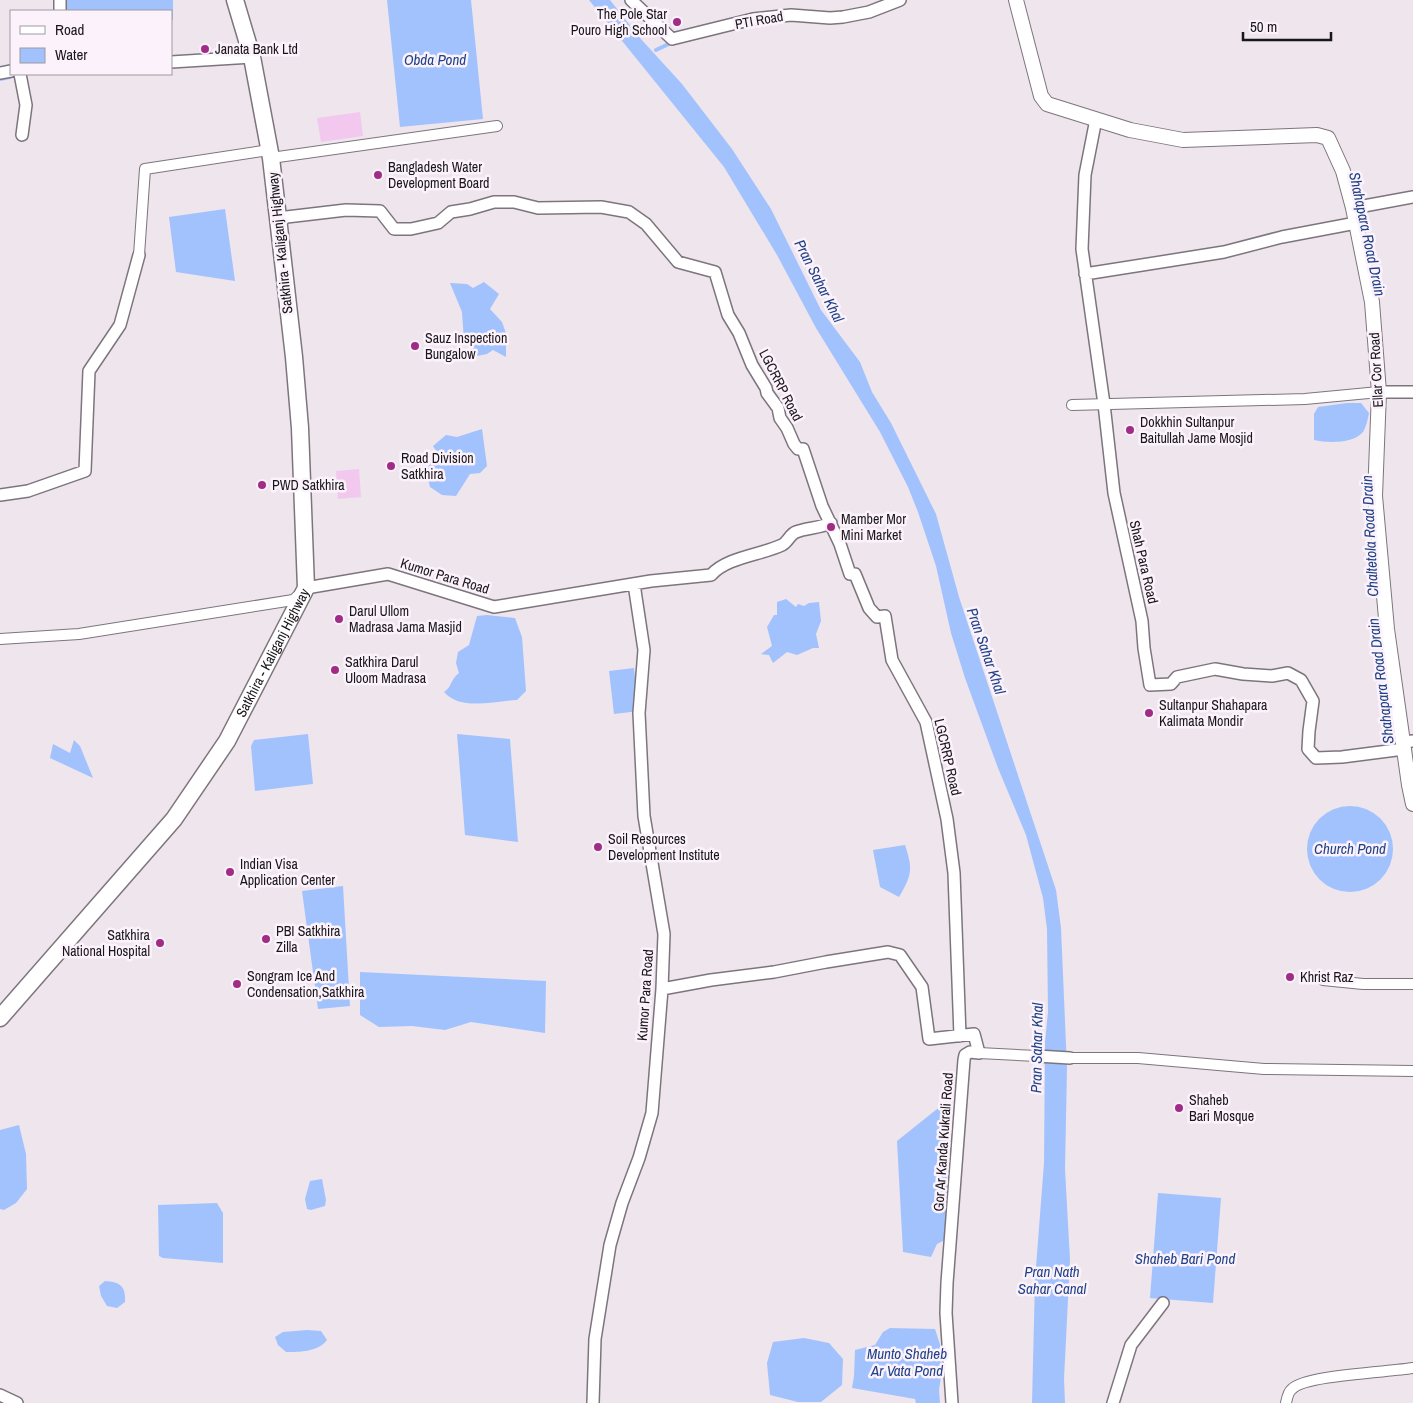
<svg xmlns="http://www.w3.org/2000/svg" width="1413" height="1403" font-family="'Archivo Narrow',sans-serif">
<rect width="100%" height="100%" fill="#eee5ed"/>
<path fill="#f2c8ef" d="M 360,112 L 363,136 L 321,142 L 317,118 Z
M 359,469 L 361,497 L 338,499 L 336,471 Z"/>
<path fill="#a2c2fd" d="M 65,0 L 173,0 L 173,20 L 171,20 L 171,11 L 66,11 Z
M 387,0 L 471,0 L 483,119 L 400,127 Z
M 589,0 L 610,0 L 640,38 L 682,84 L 732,149 L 771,209 L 821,310 L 860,362 L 872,392 L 891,423 L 936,514 L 959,597 L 1056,890 L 1061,928 L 1067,1068 L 1065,1169 L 1070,1260 L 1064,1379 L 1065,1403 L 1032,1403 L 1035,1280 L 1044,1163 L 1045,1042 L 1048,1012 L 1047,929 L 1043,898 L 1026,835 L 998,768 L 965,678 L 951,633 L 936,566 L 918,512 L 908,487 L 880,432 L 816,328 L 777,255 L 724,167 Z
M 225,209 L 235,281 L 176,272 L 169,217 Z
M 484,282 L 499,294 L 490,309 L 502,322 L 509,342 L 506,346 L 506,357 L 493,350 L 487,354 L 477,356 L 472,347 L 471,338 L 464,341 L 462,312 L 450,283 L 467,284 L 473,288 Z
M 1347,403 L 1361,403 L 1369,413 C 1368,419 1366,427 1363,432 C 1353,444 1328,443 1314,440 L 1314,414 L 1318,407 Z
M 482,429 L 487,466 L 480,473 L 470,474 L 456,496 L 442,495 L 430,487 L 426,471 L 437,452 L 433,446 L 446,435 L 457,437 Z
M 786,599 L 796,607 L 798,604 L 804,606 L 809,603 L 819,602 L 821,621 L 816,634 L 819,648 L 813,648 L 797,655 L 787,652 L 773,663 L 769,655 L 761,654 L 772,646 L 767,627 L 774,615 L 777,615 L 777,602 Z
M 487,615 L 515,618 L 522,637 L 526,691 L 517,700 C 494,701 460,711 444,692 C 452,687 450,680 459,673 L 456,663 L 458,652 L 469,645 L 477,616 Z
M 634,668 L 639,711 L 614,714 L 609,671 Z
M 308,734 L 313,784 L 255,791 L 251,746 L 254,740 Z
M 457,734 L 510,739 L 518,842 L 465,835 Z
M 74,740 L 80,746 L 93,778 L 50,758 L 53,744 L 70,753 Z
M1307 849a43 43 0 1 1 86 0a43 43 0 1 1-86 0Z
M 905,845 C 913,869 912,875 899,897 L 880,887 L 873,850 Z
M 343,886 L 350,1006 L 318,1009 L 302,891 Z
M 360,972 L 546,981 L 545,1033 L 471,1022 L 445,1030 L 412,1026 L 379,1027 L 360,1015 Z
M 947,1101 L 947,1239 L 937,1244 L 931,1257 L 903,1252 L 897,1141 Z
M 19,1125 L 26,1154 L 27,1189 L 16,1203 L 4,1210 L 0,1209 L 0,1130 Z
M 322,1179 L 326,1200 L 325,1206 L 311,1210 L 307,1209 L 305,1199 L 310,1181 Z
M 1158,1193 L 1221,1198 L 1213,1303 L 1150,1298 Z
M 217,1203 L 223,1213 L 223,1263 L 163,1258 L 159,1256 L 158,1205 Z
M 105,1281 C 120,1282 126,1286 125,1302 L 117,1308 L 107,1306 L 101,1296 L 99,1286 Z
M 890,1328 L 935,1329 L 944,1357 L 939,1390 L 940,1403 L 916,1403 L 915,1399 L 852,1388 L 854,1376 L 855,1350 L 875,1345 L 883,1332 Z
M 307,1330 L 321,1331 L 327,1340 C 318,1352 300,1352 286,1352 L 278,1345 L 275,1337 L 283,1332 Z
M 804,1338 L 829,1343 L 843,1359 L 842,1385 L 821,1402 L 798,1402 L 770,1395 L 767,1363 L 773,1342 Z"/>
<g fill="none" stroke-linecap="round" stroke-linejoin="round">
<path stroke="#a2c2fd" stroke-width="4" d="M 656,50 L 673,42
M 0,79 L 10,77"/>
<g stroke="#7d757d" stroke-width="12">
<path id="minor" d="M 271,158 L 497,126
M 139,255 L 145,169 L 269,150
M 1072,405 L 1305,399 L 1379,392
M 0,639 L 79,634 L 293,600 L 300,594
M 1323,980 L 1363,984 L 1413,984
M 979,1053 L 1037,1056
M 1070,1058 L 1138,1058 L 1264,1069 L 1413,1071
M 1286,1403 C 1287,1398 1288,1392 1292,1389 C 1304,1375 1391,1372 1413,1368"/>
</g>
<g stroke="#7d757d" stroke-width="14">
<path id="tertiary" d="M 631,0 L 672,39 L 753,19 L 791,15 L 830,18 L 843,17 L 869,12 L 900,0
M 60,11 L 60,0
M 171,62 L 252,57
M 0,73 L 11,71
M 20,74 L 26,105 L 22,135
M 1096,119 L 1085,175 L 1082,249 L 1104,404 L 1114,493 L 1142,621 L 1144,648 L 1150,685 L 1171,684 L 1177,677 L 1215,669 L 1243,674 L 1272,676 L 1288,673 L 1301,680 L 1313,701 L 1309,731 L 1308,749 L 1316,758 L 1342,757 L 1404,749
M 1353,208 L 1413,197
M 278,218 L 346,210 L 380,211 L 394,229 L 411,229 L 438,223 L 451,212 L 470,209 L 494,202 L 514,202 L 538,208 L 601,207 L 629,212 L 646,224 L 678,262 L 715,272 L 728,315 L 739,333 L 752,365 L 766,388 L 767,393 L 778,408 L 780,418 L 787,428 L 794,444 L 798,449 L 803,449 L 822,506 L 840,544 L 850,574 L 855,574 L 869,608 L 877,617 L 885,616 L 892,660 L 926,722 L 947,819 L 954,873 L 960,1036
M 1085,274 L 1224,252 L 1282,237 L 1356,223
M 1379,392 L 1413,392
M 0,495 L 28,491 L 85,471 L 89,371 L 120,325 L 139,255
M 306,588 L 388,574 L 494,607 L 651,581 L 711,575 C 727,557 761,555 782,545 C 788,542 790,534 796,532 C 805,528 820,528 831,523
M 1403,742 L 1413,741
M 662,989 L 711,980 L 774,972 L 826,962 L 888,952 L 900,955 L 922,987 L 929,1039 L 974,1034 L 979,1053 L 970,1052 L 965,1055 L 964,1060 L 947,1283 L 946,1313 L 952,1403
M 1037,1056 L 1070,1058
M 0,1395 L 17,1403
M 593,1403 L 595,1339 L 610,1245 L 622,1203 L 639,1158 L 652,1113 L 662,989 L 664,934 L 644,816 L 639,713 L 644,650 L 634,584
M 1113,1403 L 1131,1345 L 1163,1303"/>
</g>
<g stroke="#7d757d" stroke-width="16">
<path id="secondary" d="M 1016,0 L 1041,96 L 1047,104 L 1130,130 L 1183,140 L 1317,135 L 1328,138 L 1343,171 L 1353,208 L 1372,302 L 1379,392 L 1375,496 L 1387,629 L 1409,785 L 1413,804"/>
</g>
<g stroke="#7d757d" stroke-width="19">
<g id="trunk">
<path id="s1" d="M 0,1018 L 174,819 L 227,741 L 306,588 L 300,428 L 294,357 L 278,218 L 271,158 L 252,57 L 235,0"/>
</g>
</g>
<use href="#minor" stroke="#fff" stroke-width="10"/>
<use href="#tertiary" stroke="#fff" stroke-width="11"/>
<use href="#secondary" stroke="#fff" stroke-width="14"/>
<use href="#trunk" stroke="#fff" stroke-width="16"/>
</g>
<g fill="#a02c86" stroke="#fbf2fb" stroke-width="2">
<circle cx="677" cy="22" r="5"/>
<circle cx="205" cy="49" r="5"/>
<circle cx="378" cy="175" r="5"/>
<circle cx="415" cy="346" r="5"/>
<circle cx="1130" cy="430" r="5"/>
<circle cx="391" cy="466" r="5"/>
<circle cx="262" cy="485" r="5"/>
<circle cx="831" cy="527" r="5"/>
<circle cx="339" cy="619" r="5"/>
<circle cx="335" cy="670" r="5"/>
<circle cx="1149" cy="713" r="5"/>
<circle cx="598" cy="847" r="5"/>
<circle cx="230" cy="872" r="5"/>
<circle cx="266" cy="939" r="5"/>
<circle cx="160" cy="943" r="5"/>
<circle cx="1290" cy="977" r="5"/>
<circle cx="237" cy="984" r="5"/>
<circle cx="1179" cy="1108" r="5"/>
</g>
<g text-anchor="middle" stroke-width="5" stroke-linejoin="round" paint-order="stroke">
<g font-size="14" fill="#191619" stroke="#fbf2fb" text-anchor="start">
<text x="667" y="19" text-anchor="end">The Pole Star<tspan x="667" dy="16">Pouro High School</tspan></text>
<text x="215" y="54">Janata Bank Ltd</text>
<text x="388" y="172">Bangladesh Water<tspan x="388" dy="16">Development Board</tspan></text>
<text x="425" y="343">Sauz Inspection<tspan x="425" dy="16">Bungalow</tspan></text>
<text x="1140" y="427">Dokkhin Sultanpur<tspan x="1140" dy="16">Baitullah Jame Mosjid</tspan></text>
<text x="401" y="463">Road Division<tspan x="401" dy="16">Satkhira</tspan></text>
<text x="272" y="490">PWD Satkhira</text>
<text x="841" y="524">Mamber Mor<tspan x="841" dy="16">Mini Market</tspan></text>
<text x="349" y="616">Darul Ullom<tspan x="349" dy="16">Madrasa Jama Masjid</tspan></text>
<text x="345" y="667">Satkhira Darul<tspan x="345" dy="16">Uloom Madrasa</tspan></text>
<text x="1159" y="710">Sultanpur Shahapara<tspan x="1159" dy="16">Kalimata Mondir</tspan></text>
<text x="608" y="844">Soil Resources<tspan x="608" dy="16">Development Institute</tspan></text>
<text x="240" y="869">Indian Visa<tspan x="240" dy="16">Application Center</tspan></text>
<text x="276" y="936">PBI Satkhira<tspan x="276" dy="16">Zilla</tspan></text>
<text x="150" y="940" text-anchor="end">Satkhira<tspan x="150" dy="16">National Hospital</tspan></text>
<text x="247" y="981">Songram Ice And<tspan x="247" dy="16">Condensation,Satkhira</tspan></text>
<text x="1300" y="982">Khrist Raz</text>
<text x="1189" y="1105">Shaheb<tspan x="1189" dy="16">Bari Mosque</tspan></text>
</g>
<g font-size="14" fill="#191619" stroke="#fbf2fb">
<text transform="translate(759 20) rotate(-10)" y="5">PTI Road</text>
<text transform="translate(280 243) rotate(-96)" y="5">Satkhira - Kaliganj Highway</text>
<text transform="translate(1376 370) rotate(-93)" y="5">Ellar Cor Road</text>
<text transform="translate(781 385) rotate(63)" y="5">LGCRRP Road</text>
<text transform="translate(1144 562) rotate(77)" y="5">Shah Para Road</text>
<text transform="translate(445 576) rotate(17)" y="5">Kumor Para Road</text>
<text dy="5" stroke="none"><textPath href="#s1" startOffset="458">Satkhira - Kaliganj Highway</textPath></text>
<text transform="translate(948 757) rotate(77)" y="5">LGCRRP Road</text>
<text transform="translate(645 995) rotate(-86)" y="5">Kumor Para Road</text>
<text transform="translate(943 1142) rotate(-86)" y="5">Gor Ar Kanda Kukrali Road</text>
</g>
<g font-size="15" font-style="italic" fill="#204286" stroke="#fbf2fb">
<text x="435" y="65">Obda Pond</text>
<text transform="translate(1367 234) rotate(78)" y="5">Shahapara Road Drain</text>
<text transform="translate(819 281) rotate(63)" y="5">Pran Sahar Khal</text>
<text transform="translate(1370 536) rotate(-93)" y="5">Chaltetola Road Drain</text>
<text transform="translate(986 651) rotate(71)" y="5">Pran Sahar Khal</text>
<text transform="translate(1381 681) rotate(-97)" y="5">Shahapara Road Drain</text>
<text x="1350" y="854">Church Pond</text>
<text transform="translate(1037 1048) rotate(-89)" y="5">Pran Sahar Khal</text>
<text x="1185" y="1264">Shaheb Bari Pond</text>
<text x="1052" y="1277">Pran Nath<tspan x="1052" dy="17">Sahar Canal</tspan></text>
<text x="907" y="1359">Munto Shaheb<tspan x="907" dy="17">Ar Vata Pond</tspan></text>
</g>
</g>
<rect x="10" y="10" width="162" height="65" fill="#fbf2fb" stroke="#a19aa1"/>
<rect x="20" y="26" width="25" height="8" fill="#ffffff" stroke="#a19aa1"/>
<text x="55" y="35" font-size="15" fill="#191619">Road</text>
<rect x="20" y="48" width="25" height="15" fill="#a2c2fd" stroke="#a19aa1"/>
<text x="55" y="60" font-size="15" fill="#191619">Water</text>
<path d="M1243 32v8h88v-8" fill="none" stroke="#191619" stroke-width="2.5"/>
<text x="1250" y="32" font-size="15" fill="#191619" stroke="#fbf2fb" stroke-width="4" paint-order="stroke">50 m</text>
</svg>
